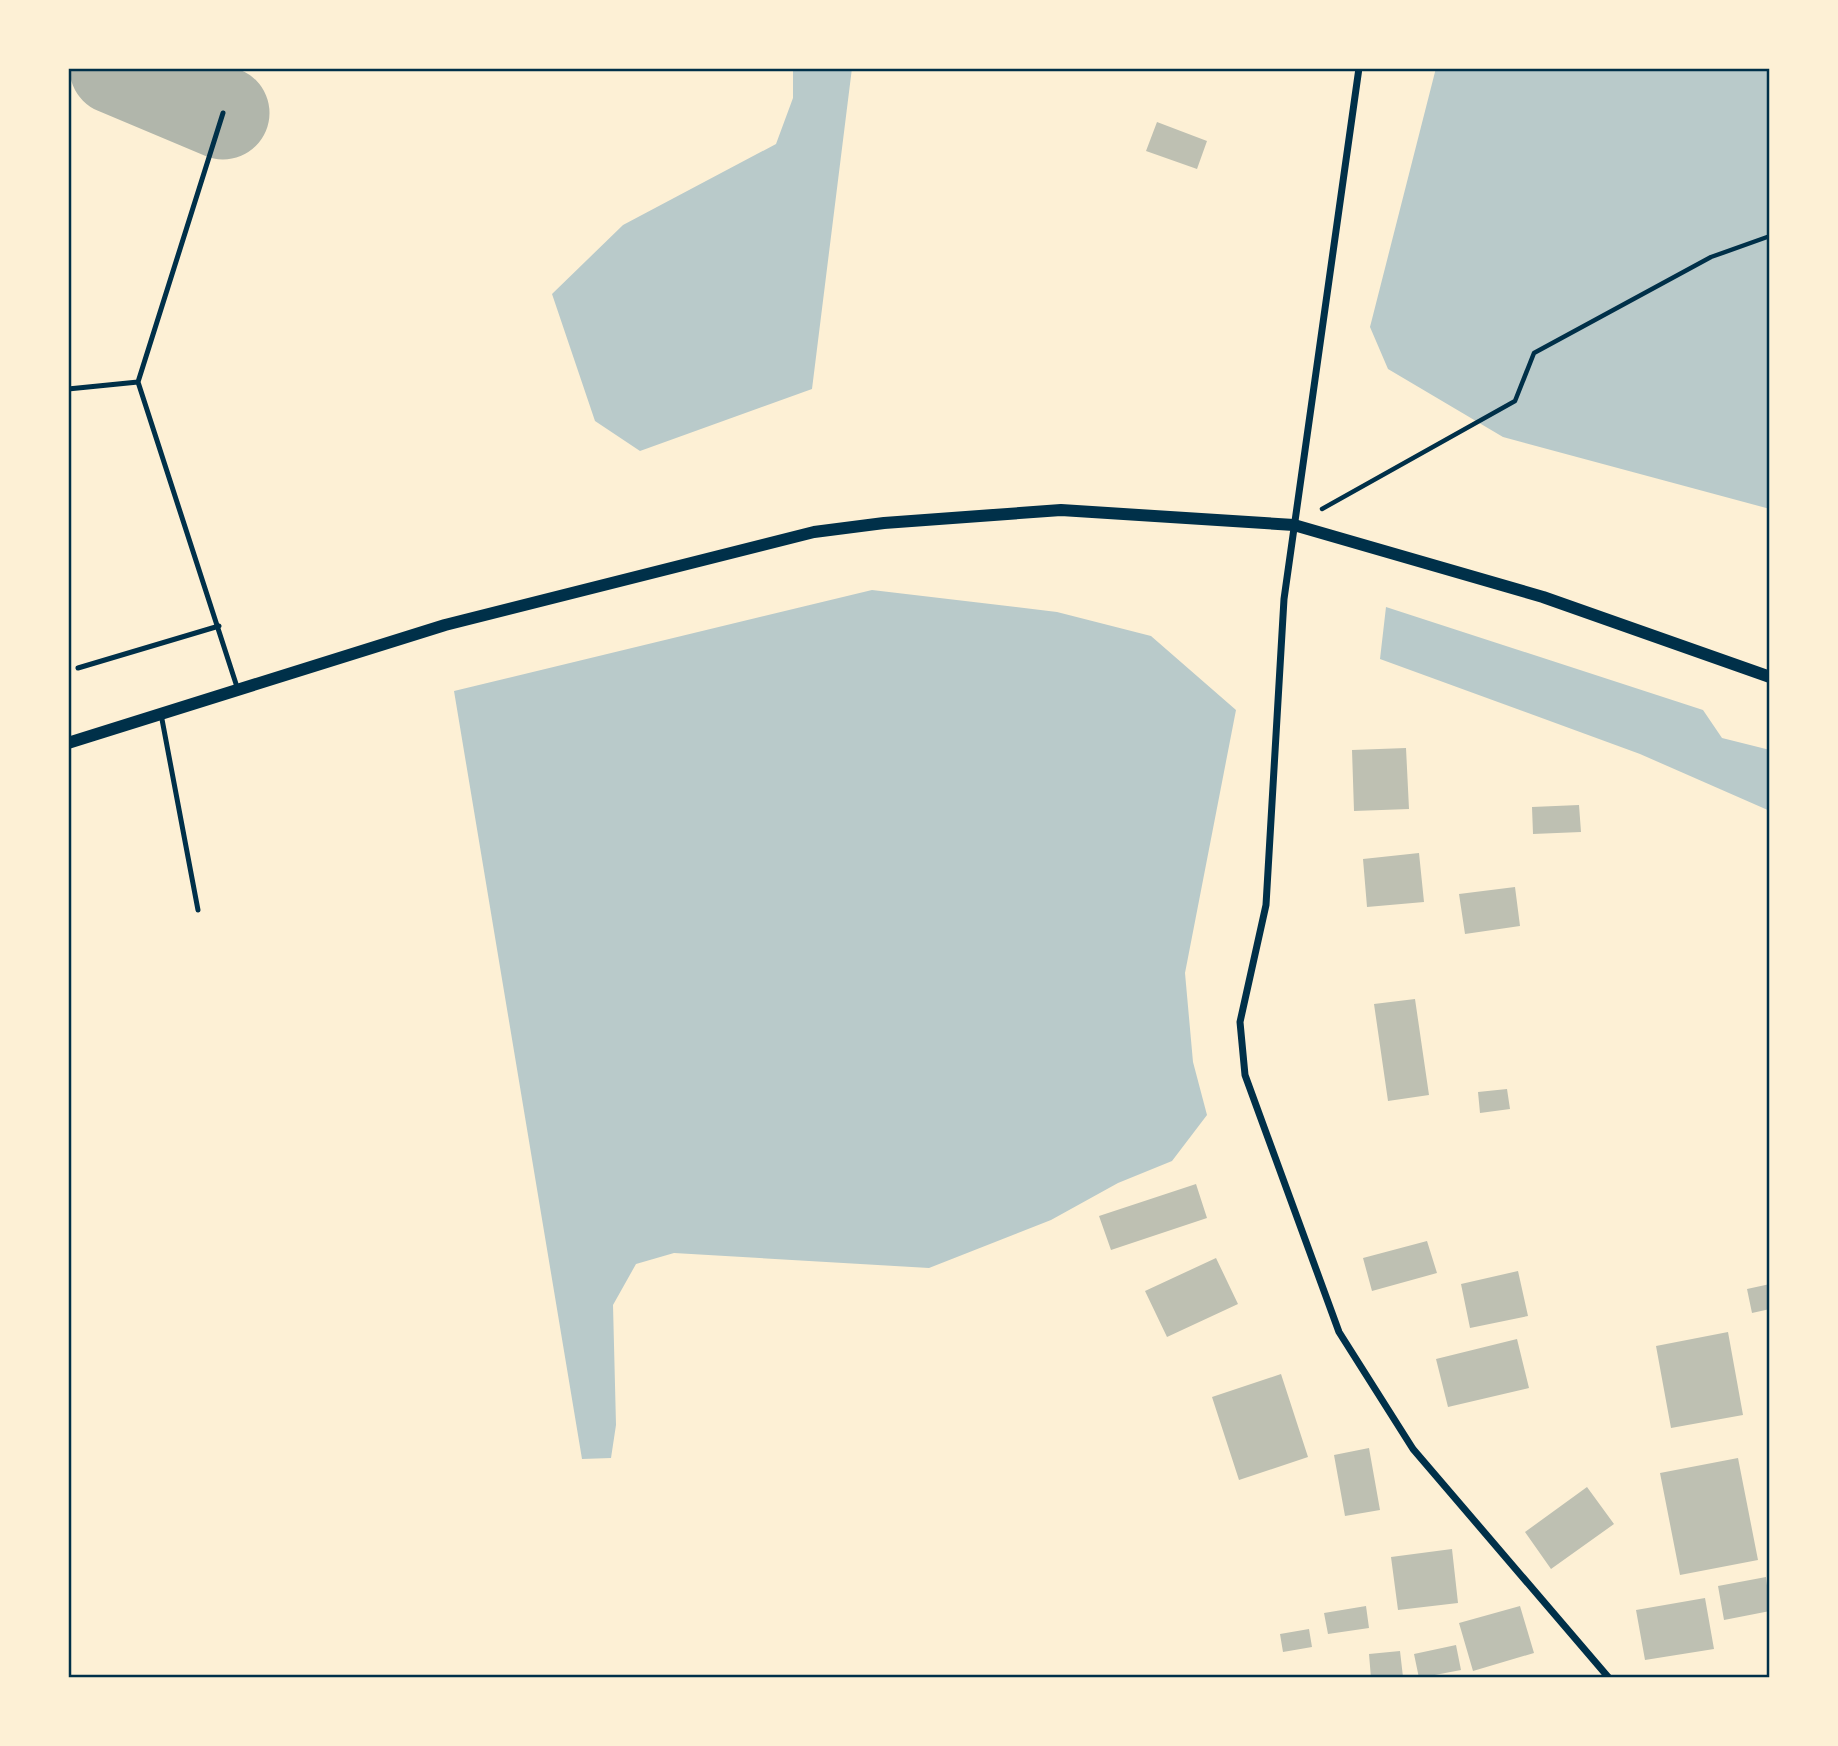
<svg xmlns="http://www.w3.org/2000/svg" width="1838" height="1746" font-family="Commissioner,sans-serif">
<rect width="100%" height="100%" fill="#fdf0d5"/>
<path fill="#b9caca" d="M 793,68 L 852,68 L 812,389 L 640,451 L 595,421 L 552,294 L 623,225 L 776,144 L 793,98 Z
M 1436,68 L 1770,68 L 1770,509 L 1503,437 L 1388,369 L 1370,327 Z
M 872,590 L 1057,612 L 1151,636 L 1236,710 L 1185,973 L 1193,1062 L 1207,1115 L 1172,1161 L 1118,1183 L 1051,1220 L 929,1268 L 674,1253 L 636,1264 L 613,1305 L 616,1425 L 611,1458 L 582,1459 L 454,691 Z
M 1386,607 L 1703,710 L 1722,738 L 1770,750 L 1770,811 L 1640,754 L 1380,659 Z"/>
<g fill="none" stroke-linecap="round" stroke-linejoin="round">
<path stroke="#b1b6ab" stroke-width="93" d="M 116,68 L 223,113"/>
</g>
<path fill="#bec0b2" d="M 1157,122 L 1207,141 L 1197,169 L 1146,151 Z
M 1406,748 L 1409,809 L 1354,811 L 1352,750 Z
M 1579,805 L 1581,832 L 1533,834 L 1532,807 Z
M 1419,853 L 1424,902 L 1367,907 L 1363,859 Z
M 1515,887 L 1520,926 L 1465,934 L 1459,894 Z
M 1415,999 L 1429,1095 L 1388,1101 L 1374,1004 Z
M 1507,1089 L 1510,1109 L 1480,1113 L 1478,1092 Z
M 1196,1184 L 1207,1218 L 1111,1250 L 1099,1216 Z
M 1427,1241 L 1437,1273 L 1372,1291 L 1363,1258 Z
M 1216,1258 L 1238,1304 L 1167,1337 L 1145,1291 Z
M 1518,1271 L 1528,1316 L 1470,1328 L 1461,1284 Z
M 1770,1284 L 1770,1309 L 1752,1313 L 1747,1289 Z
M 1728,1332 L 1743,1415 L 1671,1428 L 1656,1346 Z
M 1517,1339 L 1529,1388 L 1448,1407 L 1436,1359 Z
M 1281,1374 L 1308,1457 L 1239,1480 L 1212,1397 Z
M 1369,1448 L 1380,1510 L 1345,1516 L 1334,1455 Z
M 1738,1458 L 1758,1560 L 1680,1575 L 1660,1473 Z
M 1587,1487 L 1614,1524 L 1551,1569 L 1525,1532 Z
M 1452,1549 L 1458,1603 L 1398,1610 L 1391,1557 Z
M 1766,1577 L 1770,1611 L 1724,1620 L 1718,1586 Z
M 1705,1598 L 1714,1649 L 1645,1660 L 1636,1610 Z
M 1366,1606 L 1369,1628 L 1328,1634 L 1324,1613 Z
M 1520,1606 L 1534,1653 L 1473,1671 L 1459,1623 Z
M 1309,1629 L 1312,1647 L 1283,1652 L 1280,1634 Z
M 1456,1645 L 1461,1670 L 1419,1678 L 1414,1654 Z
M 1400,1651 L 1403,1677 L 1371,1678 L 1369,1654 Z"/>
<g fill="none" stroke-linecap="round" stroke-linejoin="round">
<path stroke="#003049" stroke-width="4.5" d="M 1322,509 L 1515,401 L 1534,353 L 1711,257 L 1770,236"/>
<path stroke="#003049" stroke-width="5" d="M 223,113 L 138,382 L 238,690
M 68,389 L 138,382
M 78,668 L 219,626
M 161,714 L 198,910"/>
<path stroke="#003049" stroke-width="7" d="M 1359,68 L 1284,599 L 1266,905 L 1240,1022 L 1245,1075 L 1339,1332 L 1413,1449 L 1609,1678"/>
<path stroke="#003049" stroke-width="12" d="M 68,743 L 445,625 L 814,532 L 884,523 L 1061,510 L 1294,525 L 1543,597 L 1770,677"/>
</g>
<rect width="1838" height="1746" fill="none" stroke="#fdf0d5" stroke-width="140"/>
<rect x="70" y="70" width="1698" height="1606" fill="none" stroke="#003049" stroke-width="2.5"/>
</svg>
